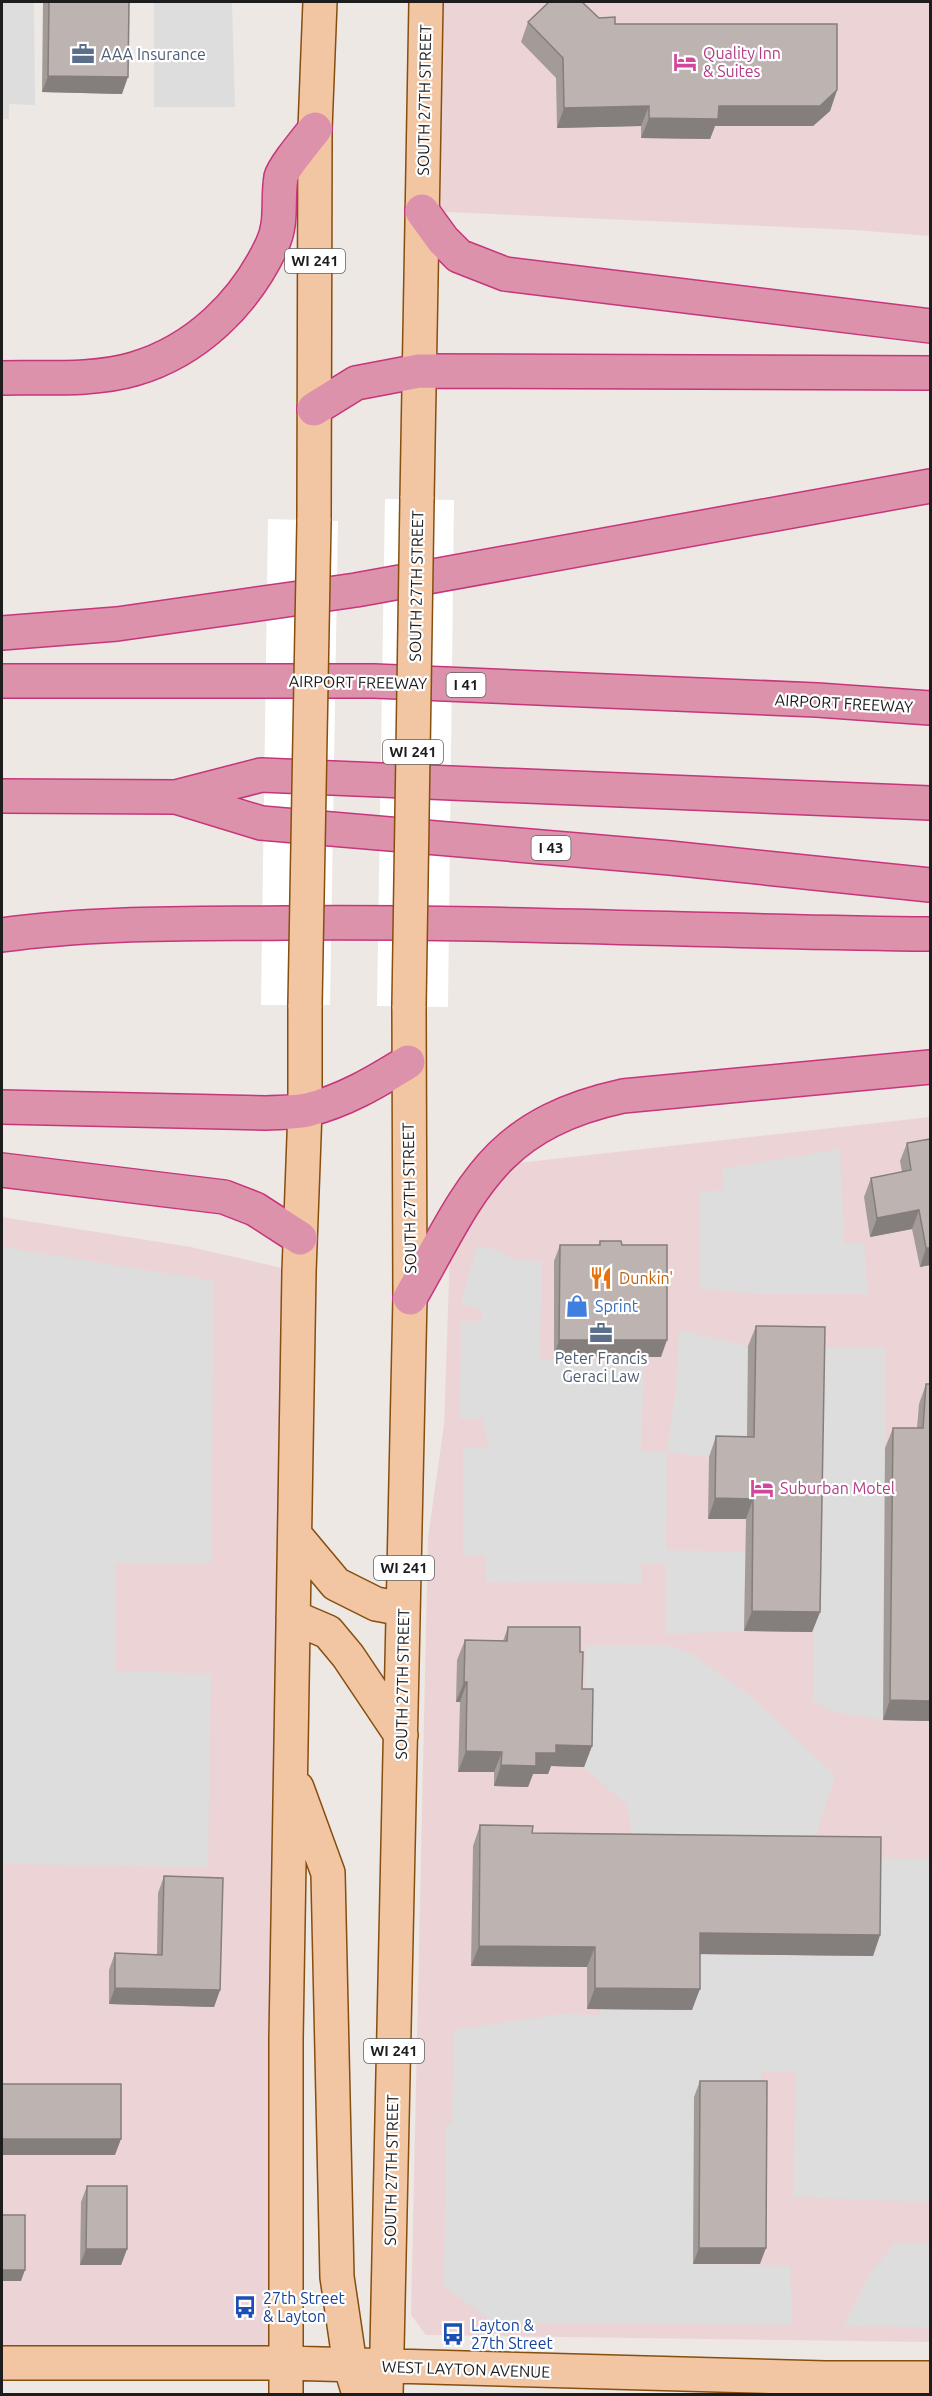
<svg xmlns="http://www.w3.org/2000/svg" width="932" height="2396" font-family="Ubuntu,sans-serif">
<rect width="100%" height="100%" fill="#ede8e3"/>
<path fill="#ecd4d6" d="M 426,2 L 930,2 L 930,236 L 854,230 L 422,211 Z
M 930,1117 L 930,2342 L 426,2335 L 411,2315 L 428,1537 L 444,1425 L 450,1253 L 491,1183 L 518,1163 Z
M 2,1217 L 191,1247 L 299,1272 L 285,2363 L 2,2363 Z"/>
<path fill="#ddd" d="M 2,2 L 34,2 L 35,105 L 9,104 L 9,119 L 2,119 Z
M 154,2 L 232,2 L 235,107 L 154,107 Z
M 840,1149 L 844,1244 L 864,1242 L 868,1294 L 753,1294 L 700,1288 L 700,1192 L 724,1190 L 722,1169 Z
M 477,1246 L 497,1250 L 517,1260 L 542,1261 L 540,1360 L 644,1361 L 641,1451 L 667,1451 L 676,1388 L 679,1330 L 748,1346 L 746,1457 L 709,1457 L 667,1452 L 666,1550 L 746,1552 L 744,1631 L 666,1634 L 665,1564 L 642,1563 L 641,1583 L 486,1582 L 485,1556 L 463,1554 L 463,1447 L 488,1447 L 483,1418 L 460,1419 L 461,1321 L 481,1321 L 482,1310 L 461,1304 Z
M 2,1247 L 214,1281 L 211,1563 L 115,1563 L 116,1671 L 211,1674 L 208,1867 L 2,1864 Z
M 818,1347 L 886,1347 L 883,1720 L 833,1712 L 813,1701 Z
M 667,1645 L 692,1654 L 749,1695 L 835,1775 L 815,1839 L 633,1839 L 627,1805 L 584,1767 L 586,1646 Z
M 874,1858 L 930,1859 L 930,2202 L 793,2197 L 796,2072 L 761,2072 L 761,2097 L 693,2264 L 790,2266 L 792,2325 L 494,2323 L 444,2286 L 446,2124 L 452,2124 L 454,2030 L 562,2014 L 600,2015 L 600,2009 L 692,2010 L 693,1954 L 873,1956 Z
M 895,2243 L 930,2243 L 930,2327 L 844,2326 L 870,2273 Z"/>
<path fill="#fff" d="M 385,499 L 454,500 L 448,1007 L 377,1006 Z
M 268,519 L 338,521 L 330,1005 L 261,1005 Z"/>
<g fill="none" stroke-linecap="round" stroke-linejoin="round">
<g stroke="#874e0e" stroke-width="36">
<path id="major" d="M 417,499 L 426,2
M 314,521 L 315,129 L 320,2
M 295,1535 L 336,1584 L 376,1604 L 403,1609
M 293,1617 L 328,1632 L 348,1656 L 401,1735
M 297,1788 L 328,1873 L 337,2277 L 350,2365 L 359,2394
M 2,2363 L 285,2363 L 825,2378 L 930,2378
M 286,2394 L 286,2039 L 299,1272 L 305,1110 L 305,1005
M 386,2394 L 410,1298 L 409,1006"/>
</g>
<g stroke="#c7357b" stroke-width="36">
<path id="highway" d="M 422,211 L 443,240 L 459,256 L 505,274 L 930,326
M 2,378 C 42,377 94,381 134,369 C 196,351 245,303 272,245 C 283,223 277,200 281,177 C 283,168 308,138 315,129
M 314,409 L 356,383 L 419,371 L 930,373
M 2,633 L 117,624 L 356,590 L 930,486
M 2,681 L 374,681 L 817,700 L 930,708
M 2,796 L 176,797 L 261,775 L 930,803
M 176,797 L 261,823 L 670,858 L 930,885
M 2,935 C 96,922 191,924 286,923 C 501,921 716,932 930,934
M 2,1107 L 265,1113 C 278,1112 293,1113 307,1110 C 344,1101 376,1082 408,1062
M 2,1170 L 224,1197 L 255,1209 L 300,1238
M 410,1298 C 471,1191 491,1125 623,1096 L 930,1067"/>
</g>
<use href="#major" stroke="#f2c5a3" stroke-width="33"/>
<use href="#highway" stroke="#dd92ab" stroke-width="33"/>
<g stroke="#874e0e" stroke-width="36" stroke-linecap="butt">
<path id="major-bridge" d="M 305,1005 L 314,521
M 409,1006 L 417,499"/>
</g>
<use href="#major-bridge" stroke="#f2c5a3" stroke-width="33"/>
</g>
<path fill="#a39b98" d="M 43,2 L 129,2 L 122,94 L 42,92 Z
M 599,18 L 615,24 L 837,90 L 830,111 L 813,126 L 715,126 L 710,139 L 641,138 L 641,126 L 557,128 L 556,78 L 521,42 L 528,22 Z
M 907,1143 L 930,1265 L 920,1267 L 912,1229 L 870,1237 L 864,1197 L 871,1178 L 902,1172 L 900,1161 Z
M 600,1241 L 622,1245 L 661,1357 L 554,1356 L 554,1261 L 560,1245 L 599,1245 Z
M 756,1326 L 820,1612 L 812,1632 L 744,1631 L 746,1519 L 708,1519 L 709,1457 L 716,1436 L 747,1437 L 748,1346 Z
M 926,1384 L 930,1721 L 883,1720 L 885,1448 L 893,1428 L 917,1428 L 919,1404 Z
M 508,1627 L 580,1652 L 582,1689 L 592,1746 L 584,1767 L 551,1766 L 548,1774 L 533,1774 L 528,1787 L 494,1786 L 494,1772 L 458,1772 L 460,1702 L 456,1702 L 457,1660 L 465,1640 L 503,1641 Z
M 480,1825 L 532,1833 L 880,1935 L 873,1956 L 700,1954 L 692,2010 L 587,2009 L 587,1967 L 471,1966 L 473,1846 Z
M 164,1876 L 220,1990 L 214,2007 L 109,2004 L 109,1970 L 115,1953 L 157,1955 L 158,1893 Z
M 700,2081 L 760,2264 L 693,2264 L 694,2097 Z
M 87,2186 L 127,2249 L 121,2265 L 80,2265 L 81,2202 Z"/>
<path fill="#847e7c" d="M 48,76 L 128,77 L 122,94 L 42,92 Z
M 837,90 L 830,111 L 813,126 L 715,126 L 710,139 L 641,138 L 649,118 L 719,106 Z
M 649,106 L 641,126 L 557,128 L 564,108 Z
M 919,1210 L 912,1229 L 870,1237 L 877,1218 Z
M 926,1248 L 930,1248 L 930,1265 L 920,1267 Z
M 559,1340 L 667,1340 L 661,1357 L 554,1356 Z
M 715,1498 L 753,1499 L 746,1519 L 708,1519 Z
M 752,1611 L 820,1612 L 812,1632 L 744,1631 Z
M 464,1682 L 467,1682 L 460,1702 L 456,1702 Z
M 890,1700 L 930,1701 L 930,1721 L 883,1720 Z
M 556,1745 L 592,1746 L 584,1767 L 551,1766 L 548,1774 L 533,1774 L 528,1787 L 494,1786 L 501,1765 L 536,1753 Z
M 466,1751 L 502,1752 L 494,1772 L 458,1772 Z
M 700,1933 L 880,1935 L 873,1956 L 693,1954 Z
M 479,1946 L 595,1947 L 587,1967 L 471,1966 Z
M 115,1988 L 220,1990 L 214,2007 L 109,2004 Z
M 595,1988 L 700,1989 L 692,2010 L 587,2009 Z
M 2,2139 L 121,2139 L 115,2155 L 2,2155 Z
M 699,2248 L 766,2248 L 760,2264 L 693,2264 Z
M 86,2249 L 127,2249 L 121,2265 L 80,2265 Z
M 2,2270 L 25,2270 L 21,2281 L 2,2281 Z"/>
<path fill="#bdb4b1" stroke="#847e7c" stroke-width="1.5" d="M 49,2 L 129,2 L 128,77 L 48,76 Z
M 549,2 L 582,2 L 599,18 L 615,17 L 615,24 L 837,24 L 837,90 L 820,106 L 719,106 L 718,119 L 649,118 L 649,106 L 564,108 L 563,58 L 528,22 Z
M 930,1139 L 930,1248 L 926,1248 L 919,1210 L 877,1218 L 871,1178 L 911,1170 L 907,1143 Z
M 600,1241 L 621,1241 L 622,1245 L 667,1245 L 667,1340 L 559,1340 L 560,1245 L 600,1245 Z
M 756,1326 L 825,1327 L 820,1612 L 752,1611 L 753,1499 L 715,1498 L 716,1436 L 754,1437 Z
M 926,1384 L 930,1384 L 930,1701 L 890,1700 L 893,1428 L 923,1428 Z
M 508,1627 L 580,1627 L 580,1652 L 583,1652 L 582,1689 L 593,1689 L 592,1746 L 556,1745 L 556,1753 L 536,1753 L 536,1766 L 501,1765 L 502,1752 L 466,1751 L 467,1682 L 464,1682 L 465,1640 L 507,1641 Z
M 480,1825 L 533,1826 L 532,1833 L 881,1837 L 880,1935 L 700,1933 L 700,1989 L 595,1988 L 595,1947 L 479,1946 Z
M 164,1876 L 223,1878 L 220,1990 L 115,1988 L 115,1953 L 162,1955 Z
M 700,2081 L 767,2081 L 766,2248 L 699,2248 Z
M 2,2084 L 121,2084 L 121,2139 L 2,2139 Z
M 87,2186 L 127,2186 L 127,2249 L 86,2249 Z
M 2,2215 L 25,2215 L 25,2270 L 2,2270 Z"/>
<defs>
<g id="office-bare" transform="scale(1.8)"><path d="M-6-3h4V-5.5h4V-3h4V5H-6ZM-1-4.5V-3h2v-1.5ZM-6 0V1H6V0Z" fill="#5c6f8a" stroke="#fff" stroke-width="2.5" paint-order="stroke"/></g>
<g id="hotel-bare" transform="scale(1.8)"><path d="M-6-4.5h1.5V1H6V5H4.5V3h-9V5H-6ZM-4 0a1.8 1.8 0 1 1 3.6 0ZM.5 0V-2.5h3Q6-2.5 6 0Z" fill="#d1479c" stroke="#fff" stroke-width="2.5" paint-order="stroke"/></g>
<g id="restaurant-bare" transform="scale(1.8)"><path d="M-5-6h1v4h1v-4h1v4h1v-4h1v5L-1.5 .5V6h-2V.5L-5-1ZM5-6V6H3V1.5H1.5Q1.5-4 5-6Z" fill="#e8710a" stroke="#fff" stroke-width="2.5" paint-order="stroke"/></g>
<g id="shop-bare" transform="scale(1.8)"><path d="M-5-2.5h2.3a2.7 3.5 0 0 1 5.4 0H5L5.5 6h-11ZM-1.5-2.5h3a1.5 2.3 0 0 0-3 0Z" fill="#3f7fe0" stroke="#fff" stroke-width="2.5" paint-order="stroke"/></g>
<g id="bus-bare" transform="scale(1.8)"><path d="M-5-6H5V4H4V6H2V4H-2V6H-4V4H-5ZM-3.5-4V0h7V-4ZM-3.5 1.2v1.5H-2V1.2ZM2 1.2v1.5H3.5V1.2Z" fill="#1a4fb4" stroke="#fff" stroke-width="2.5" paint-order="stroke"/></g>
</defs>
<g fill-rule="evenodd">
<use href="#office-bare" x="83" y="54"/>
<use href="#hotel-bare" x="685" y="62"/>
<use href="#restaurant-bare" x="601" y="1278"/>
<use href="#shop-bare" x="577" y="1306"/>
<use href="#office-bare" x="601" y="1333"/>
<use href="#hotel-bare" x="762" y="1488"/>
<use href="#bus-bare" x="245" y="2307"/>
<use href="#bus-bare" x="453" y="2334"/>
</g>
<g text-anchor="middle" stroke-width="4.5" stroke-linejoin="round" paint-order="stroke">
<g fill="#fff" stroke="#616161" stroke-width="1.5">
<rect x="285" y="249" width="60" height="24" rx="4.5"/>
<rect x="446.5" y="673" width="39" height="24" rx="4.5"/>
<rect x="383" y="740" width="60" height="24" rx="4.5"/>
<rect x="531.5" y="836" width="39" height="24" rx="4.5"/>
<rect x="374" y="1556" width="60" height="24" rx="4.5"/>
<rect x="364" y="2039" width="60" height="24" rx="4.5"/>
</g>
<g font-size="15" font-weight="bold" fill="#1d1d1d">
<text x="315" y="266">WI 241</text>
<text x="466" y="690">I 41</text>
<text x="413" y="757">WI 241</text>
<text x="551" y="853">I 43</text>
<text x="404" y="1573">WI 241</text>
<text x="394" y="2056">WI 241</text>
</g>
<g font-size="16" fill="#b23c85" stroke="#fff" text-anchor="start">
<text x="703" y="59">Quality Inn<tspan x="703" dy="18">&amp; Suites</tspan></text>
<text x="780" y="1494">Suburban Motel</text>
</g>
<g font-size="16" fill="#4e5e75" stroke="#fff" text-anchor="start">
<text x="101" y="60">AAA Insurance</text>
<text x="601" y="1364" text-anchor="middle">Peter Francis<tspan x="601" dy="18">Geraci Law</tspan></text>
</g>
<g font-size="16" fill="#1d1d1d" stroke="#fff">
<text transform="translate(424 100) rotate(-89)" y="6">SOUTH 27TH STREET</text>
<text transform="translate(416 586) rotate(-89)" y="6">SOUTH 27TH STREET</text>
<text transform="translate(358 682) rotate(1)" y="6">AIRPORT FREEWAY</text>
<text transform="translate(844 703) rotate(3)" y="6">AIRPORT FREEWAY</text>
<text transform="translate(409 1198) rotate(-91)" y="6">SOUTH 27TH STREET</text>
<text transform="translate(402 1684) rotate(-89)" y="6">SOUTH 27TH STREET</text>
<text transform="translate(391 2170) rotate(-89)" y="6">SOUTH 27TH STREET</text>
<text transform="translate(466 2369) rotate(2)" y="6">WEST LAYTON AVENUE</text>
</g>
<g font-size="16" fill="#c56008" stroke="#fff" text-anchor="start">
<text x="619" y="1284">Dunkin'</text>
</g>
<g font-size="16" fill="#366cbe" stroke="#fff" text-anchor="start">
<text x="595" y="1312">Sprint</text>
</g>
<g font-size="16" fill="#164399" stroke="#fff" text-anchor="start">
<text x="263" y="2304">27th Street<tspan x="263" dy="18">&amp; Layton</tspan></text>
<text x="471" y="2331">Layton &amp;<tspan x="471" dy="18">27th Street</tspan></text>
</g>
</g>
<rect width="932" height="2396" fill="none" stroke="#1d1d1d" stroke-width="6"/>
</svg>
